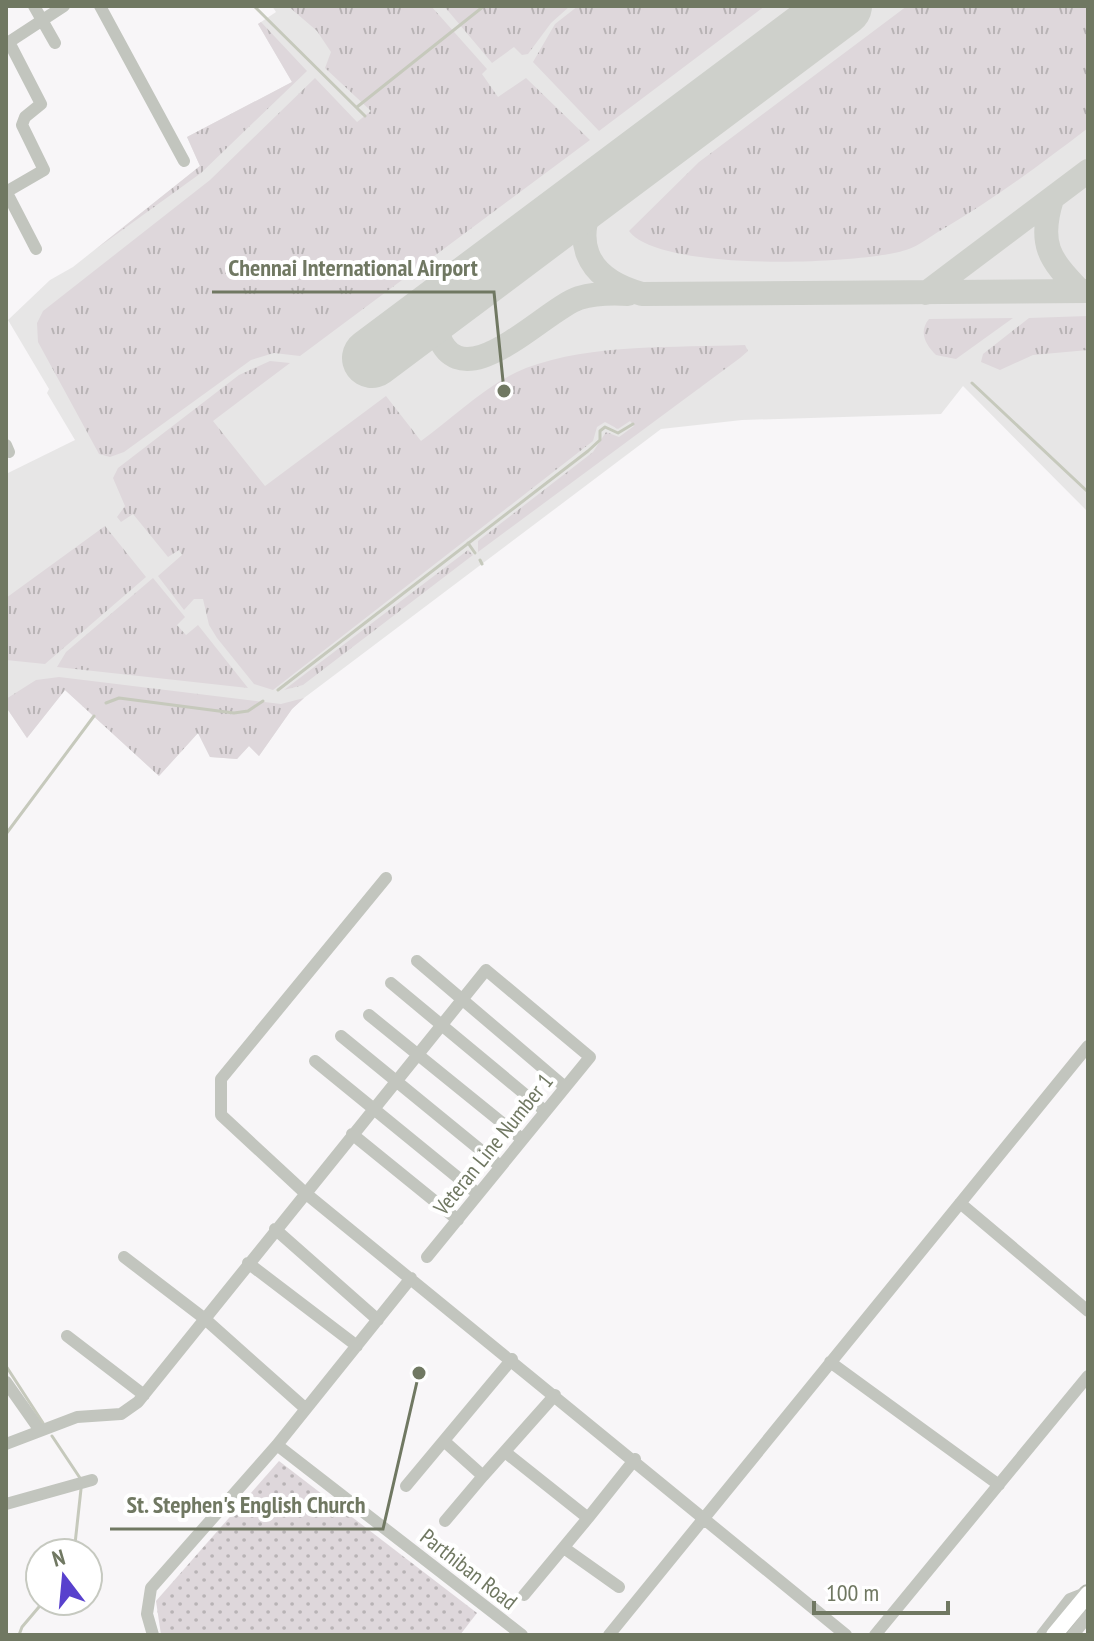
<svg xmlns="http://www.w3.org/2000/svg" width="1094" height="1641" font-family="'PT Sans Narrow',sans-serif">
<defs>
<pattern id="grass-tufts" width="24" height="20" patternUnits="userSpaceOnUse" patternTransform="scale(2)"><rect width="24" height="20" fill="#ded7db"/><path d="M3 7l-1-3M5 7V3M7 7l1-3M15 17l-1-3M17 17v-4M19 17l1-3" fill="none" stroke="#b8b3b5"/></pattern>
<pattern id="park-dots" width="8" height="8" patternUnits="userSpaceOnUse" patternTransform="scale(2)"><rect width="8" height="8" fill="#ded7db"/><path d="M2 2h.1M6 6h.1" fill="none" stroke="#b8b3b5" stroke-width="1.8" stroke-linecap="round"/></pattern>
</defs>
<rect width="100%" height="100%" fill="#f8f6f8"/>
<path fill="#e7e6e6" d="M 272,6 L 1088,6 L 1088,512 L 963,386 L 941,414 L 742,420 L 661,429 L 304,698 L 292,709 L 259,756 L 249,746 L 237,759 L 210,757 L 198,733 L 159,776 L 65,690 L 27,738 L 6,707 L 6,474 L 75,440 L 47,393 L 49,389 L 8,320 L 50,280 L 73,267 L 200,166 L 187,137 L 292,82 L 258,24 L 276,12 Z"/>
<path fill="url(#grass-tufts)" d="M 288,6 L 431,6 L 487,69 L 482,74 L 498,97 L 526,78 L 590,140 L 300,356 L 274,353 L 251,360 L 124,452 L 110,457 L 99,454 L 38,342 L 37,323 L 43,311 L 210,180 L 315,78 L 357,122 L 371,111 L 325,68 L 331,52 L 317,31 Z
M 444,6 L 570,6 L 551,23 L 528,54 L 522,55 L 514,47 L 492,63 Z
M 578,6 L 765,6 L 599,131 L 533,62 L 555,24 Z
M 907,6 L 1088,6 L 1088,128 C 1041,164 994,199 943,229 C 932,235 919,246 906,250 C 858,265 659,272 629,231 L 699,162 Z
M 261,22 L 307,71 L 201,173 L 96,249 L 200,166 L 187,137 L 292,82 L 258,24 Z
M 1088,316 L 1088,350 L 1033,355 L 1000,370 L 981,362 L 983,354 L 1029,318 Z
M 1013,318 L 956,359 L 936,355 C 926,345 918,332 929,319 Z
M 745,345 L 748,351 L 740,358 L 478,552 L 478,541 L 593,452 L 606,432 L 619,437 L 634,426 L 630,421 L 618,429 L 605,422 L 597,427 L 593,441 L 273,690 L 254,684 L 217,638 L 209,625 L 203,599 L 194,599 L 184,610 L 158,576 L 182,555 L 179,550 L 168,557 L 133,514 L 121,522 L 117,517 L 125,506 L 113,478 L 118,468 L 239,375 L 270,361 L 290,363 L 213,421 L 265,486 L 386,396 L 421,441 C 454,417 488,383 526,368 C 593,343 675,348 745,345 Z
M 105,526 L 146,577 L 45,664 L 6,660 L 6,598 Z
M 468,550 L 473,555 L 316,675 L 303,685 L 284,690 Z
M 153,578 L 185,617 L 177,625 L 186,635 L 198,625 L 248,688 L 57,667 L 66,652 Z
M 59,677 L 281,704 L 304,698 L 292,709 L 259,756 L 249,746 L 237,759 L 210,757 L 198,733 L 159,776 L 65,690 L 27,738 L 6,707 L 6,699 L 36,680 Z"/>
<path fill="url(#park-dots)" d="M 279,1461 L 477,1613 L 460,1635 L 161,1635 L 156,1601 Z"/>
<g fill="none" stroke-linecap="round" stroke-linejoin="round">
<path stroke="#c6c9bc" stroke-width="3" d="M 254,6 L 365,116
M 357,107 L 484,6
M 972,383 L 1088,492
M 468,543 L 475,553
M 480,560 L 482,564
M 278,690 L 588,451 L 600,440 L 600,431 L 605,427 L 618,433 L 633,424
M 106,703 L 119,698 L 234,713 L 248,711 L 263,701
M 6,834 L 94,716
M 6,1366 L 43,1423
M 52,1436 L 80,1478
M 74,1553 L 81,1489
M 19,1635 L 22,1627 L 44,1601"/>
<path stroke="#ced0cb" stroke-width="24" d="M 601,187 C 569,239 584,278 642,294 L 1088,291
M 1052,199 C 1038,244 1049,259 1080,291
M 926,293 L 1088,171
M 445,302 C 438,313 434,325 439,337 C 464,400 545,309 579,298 C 596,293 611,293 628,294"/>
<path stroke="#ced0cb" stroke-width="60" d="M 372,358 L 842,6"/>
<g stroke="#b5b8b0" stroke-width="20">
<path id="major" d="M 1054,1635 L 1088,1594"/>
</g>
<path stroke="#c2c5be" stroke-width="12" d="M 34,6 L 55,43
M 100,6 L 184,161
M 6,191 L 36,249
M 6,192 L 44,170 L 22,125 L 25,117 L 41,104 L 9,42 L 64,6
M 6,445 L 9,452
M 386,878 L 221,1079 L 221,1115 L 304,1192 L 846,1635
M 417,961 L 565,1087
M 391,983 L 545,1111
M 369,1015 L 522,1139
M 341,1036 L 500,1166
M 315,1061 L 478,1194
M 352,1134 L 458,1220
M 960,1203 L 1088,1311
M 275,1229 L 378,1320
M 124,1257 L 205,1319 L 306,1409
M 248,1263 L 357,1346
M 67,1336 L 144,1395
M 830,1362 L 999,1485
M 6,1382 L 39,1429
M 444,1441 L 483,1476 L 555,1395
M 6,1444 L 77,1417 L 121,1414 L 138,1402 L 486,970 L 590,1057 L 427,1257
M 277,1445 L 522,1635
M 505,1452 L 588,1518 L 635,1459
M 406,1486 L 512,1359
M 6,1504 L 92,1480
M 445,1521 L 483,1476
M 564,1548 L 619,1587
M 524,1595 L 588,1518
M 153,1635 L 147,1614 L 151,1588 L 277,1445 L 411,1278
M 609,1635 L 1088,1046
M 875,1635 L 1088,1376
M 1042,1635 L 1070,1599 L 1088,1592
M 1073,1635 L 1088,1616"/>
<use href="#major" stroke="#fff" stroke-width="16"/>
</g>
<g text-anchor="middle" stroke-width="8" stroke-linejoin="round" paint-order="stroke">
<g font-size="22" fill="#707862" stroke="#fff">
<text transform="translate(493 1144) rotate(-51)" y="8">Veteran Line Number 1</text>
<text transform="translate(469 1569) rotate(38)" y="8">Parthiban Road</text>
</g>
</g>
<path fill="none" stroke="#707862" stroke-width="3" d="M504 391L494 292H212M419 1373L383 1529H110"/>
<g fill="#707862" stroke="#fff" stroke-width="3">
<circle cx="504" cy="391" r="8"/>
<circle cx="419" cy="1373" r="8"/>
</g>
<g font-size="24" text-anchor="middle" font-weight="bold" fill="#707862" stroke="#fff" stroke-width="8" stroke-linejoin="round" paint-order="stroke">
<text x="353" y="276">Chennai International Airport</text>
<text x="246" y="1513">St. Stephen's English Church</text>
</g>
<rect width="1094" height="1641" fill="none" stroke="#707862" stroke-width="16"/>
<g transform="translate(64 1577) rotate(344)"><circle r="38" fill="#ffffff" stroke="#c6c9c0" stroke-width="2"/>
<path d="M0-6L14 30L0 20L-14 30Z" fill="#5841cd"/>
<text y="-12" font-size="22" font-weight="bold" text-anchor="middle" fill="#707862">N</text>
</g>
<path d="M814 1601v12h134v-12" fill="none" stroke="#707862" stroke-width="4"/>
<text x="826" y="1601" font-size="24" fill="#707862" stroke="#ffffff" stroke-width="6" paint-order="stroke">100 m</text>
</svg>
